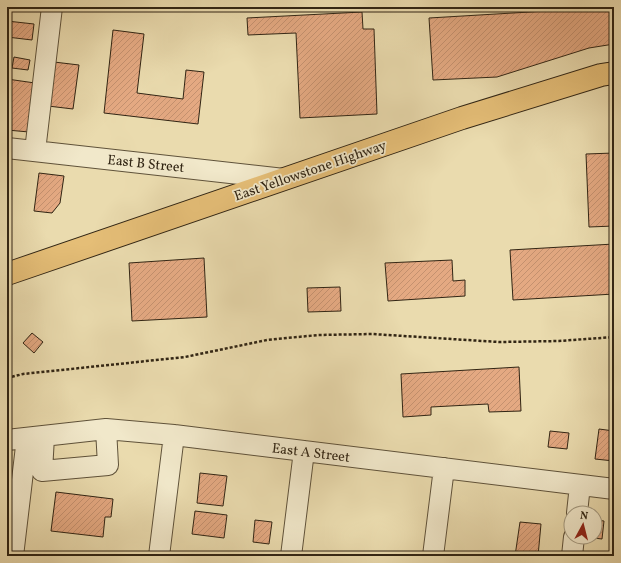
<svg xmlns="http://www.w3.org/2000/svg" width="621" height="563" font-family="Vollkorn,serif">
<defs>
<pattern id="building-hatch" width="6" height="6" patternUnits="userSpaceOnUse"><rect width="6" height="6" fill="#e4a982"/><path d="M-1 1l2-2M0 6l6-6M5 7l2-2" fill="none" stroke="#c4916f"/></pattern>
</defs>
<rect width="100%" height="100%" fill="#eadbae"/>
<filter id="stains"><feTurbulence type="fractalNoise" baseFrequency=".005" numOctaves="4"/><feColorMatrix values="0 0 0 0 .2 0 0 0 0 .09 0 0 0 0 .02 0 0 0 .5 -.17"/></filter>
<radialGradient id="worn" r=".72"><stop offset=".6" stop-color="#630" stop-opacity="0"/><stop offset="1" stop-color="#630" stop-opacity=".3"/></radialGradient>
<path fill="url(#building-hatch)" stroke="#312514" d="M 614,7 L 614,44 L 589,48 L 497,77 L 433,80 L 429,18 Z
M 362,12 L 363,29 L 374,29 L 377,114 L 300,118 L 296,33 L 248,35 L 247,18 Z
M 7,21 L 34,24 L 32,40 L 7,37 Z
M 113,30 L 144,34 L 137,93 L 183,99 L 186,70 L 204,72 L 198,124 L 104,113 Z
M 14,57 L 30,60 L 28,70 L 12,68 Z
M 54,62 L 79,65 L 73,109 L 48,106 Z
M 7,79 L 35,83 L 29,132 L 7,130 Z
M 614,153 L 614,226 L 589,227 L 586,154 Z
M 39,173 L 64,176 L 60,203 L 52,213 L 34,211 Z
M 614,244 L 614,294 L 513,300 L 510,250 Z
M 204,258 L 207,317 L 132,321 L 129,263 Z
M 452,260 L 453,281 L 465,280 L 465,296 L 388,301 L 385,263 Z
M 340,287 L 341,311 L 308,312 L 307,288 Z
M 32,333 L 43,342 L 34,353 L 23,343 Z
M 519,367 L 521,411 L 489,412 L 488,404 L 431,407 L 431,415 L 403,417 L 401,374 Z
M 599,429 L 614,431 L 614,461 L 595,459 Z
M 550,431 L 569,433 L 567,449 L 548,447 Z
M 200,473 L 227,476 L 223,506 L 197,503 Z
M 56,492 L 113,499 L 111,517 L 105,517 L 103,537 L 51,531 Z
M 195,511 L 227,515 L 224,538 L 192,534 Z
M 255,520 L 272,522 L 269,544 L 253,542 Z
M 595,520 L 604,521 L 602,539 L 586,537 L 595,537 Z
M 520,522 L 541,524 L 538,556 L 515,556 Z"/>
<g fill="none" stroke-linecap="round" stroke-linejoin="round">
<g stroke="#5f523a" stroke-width="22">
<path id="minor" d="M 7,148 L 284,179
M 35,151 L 52,7
M 44,437 L 42,471 L 108,465 L 106,429
M 7,440 L 106,429 L 174,435 L 614,489
M 577,513 L 580,485
M 13,556 L 27,438
M 159,556 L 174,435
M 291,556 L 304,451
M 433,556 L 444,468
M 572,556 L 574,537"/>
</g>
<g stroke="#312514" stroke-width="24">
<path id="major" d="M 7,274 L 462,118 L 601,75 L 614,73"/>
</g>
<path stroke="#312514" stroke-width="2.5" stroke-dasharray="3 2" stroke-linecap="butt" d="M 7,378 L 23,374 L 185,357 L 267,340 L 318,335 L 372,334 L 499,342 L 559,341 L 614,337"/>
<use href="#minor" stroke="#f1e8ca" stroke-width="20"/>
<use href="#major" stroke="#e5be77" stroke-width="22"/>
</g>
<g text-anchor="middle" stroke-width="3.5" stroke-linejoin="round" paint-order="stroke">
<g font-size="14" fill="#312514" stroke="#f1e8ca">
<text transform="translate(146 163) rotate(6)" y="5">East B Street</text>
<text transform="translate(310 170) rotate(-19)" y="5">East Yellowstone Highway</text>
<text transform="translate(311 452) rotate(7)" y="5">East A Street</text>
</g>
</g>
<rect width="621" height="563" fill="none" stroke="#eadbae" stroke-width="24"/>
<rect x="8" y="8" width="605" height="547" fill="none" stroke="#312514" stroke-width="2"/>
<rect x="12" y="12" width="597" height="539" fill="none" stroke="#312514"/>
<g transform="translate(583 525) rotate(7)"><circle r="19" fill="#f1e8ca" stroke="#a49a81"/>
<path d="M0-3L7 15L0 10L-7 15Z" fill="#8f2418"/>
<text y="-6" font-size="11" font-weight="bold" text-anchor="middle" fill="#312514">N</text>
</g>
<rect width="100%" height="100%" filter="url(#stains)"/>
<rect width="100%" height="100%" fill="url(#worn)"/>
</svg>
